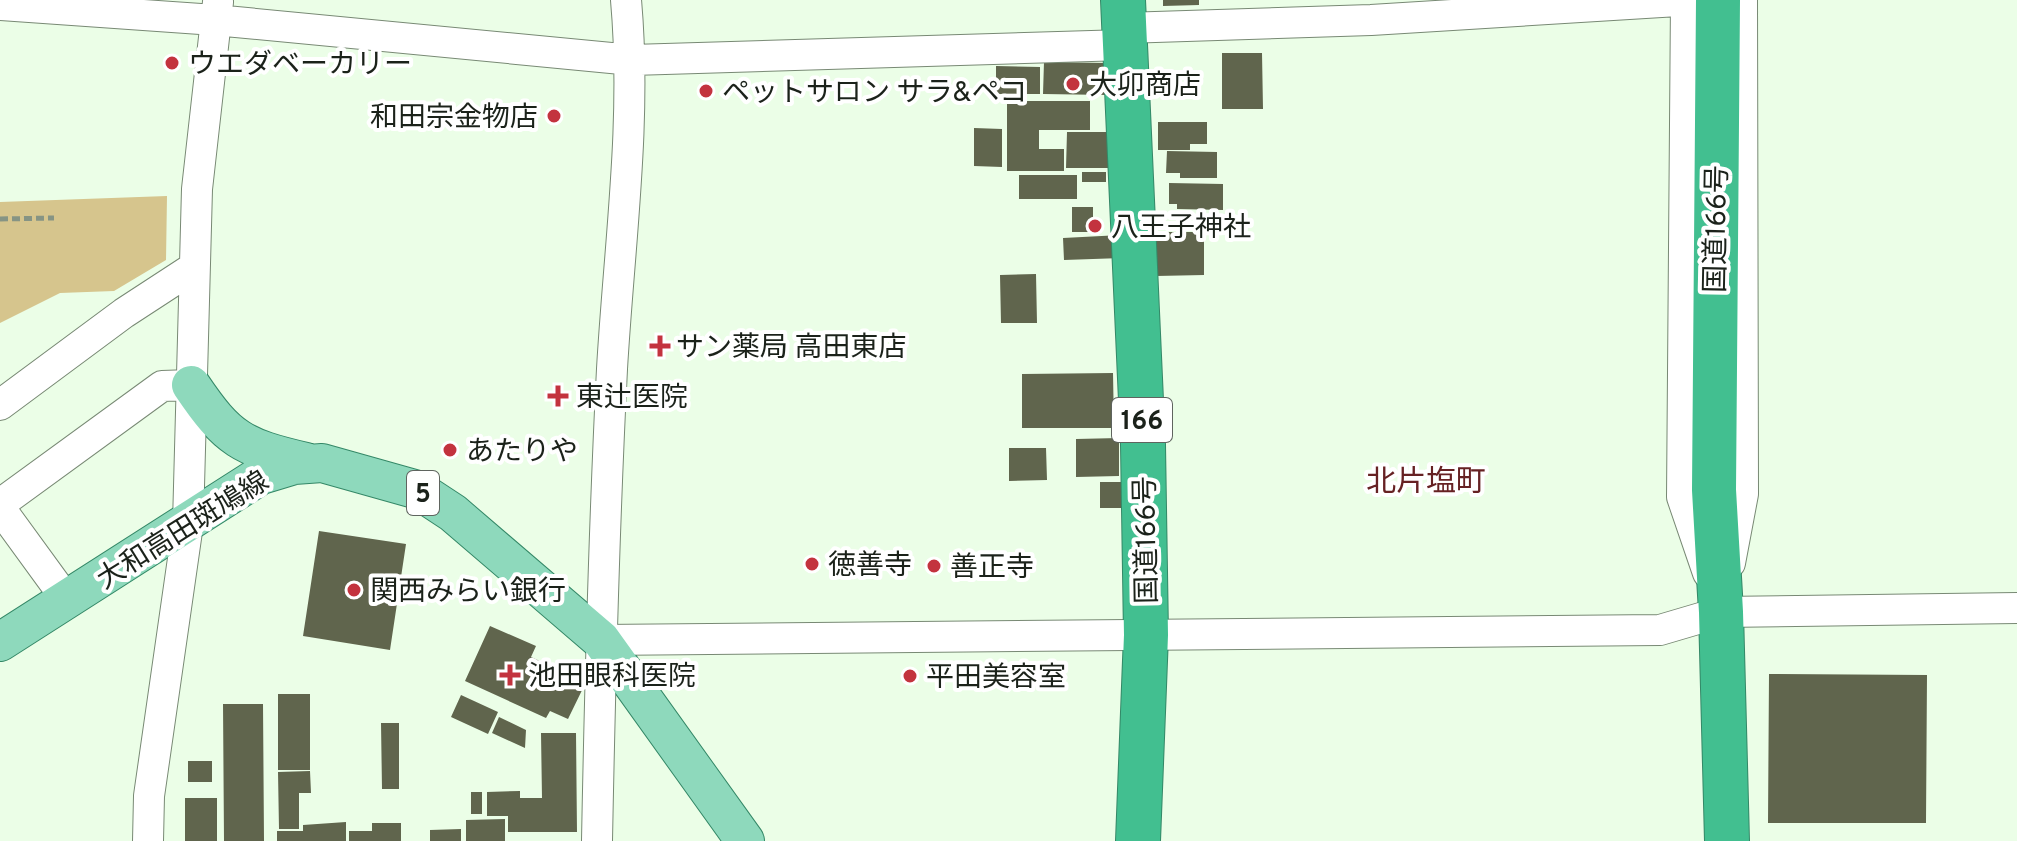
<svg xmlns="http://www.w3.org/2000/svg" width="2017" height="841" font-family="Overpass,'Noto Sans JP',sans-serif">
<rect width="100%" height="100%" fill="#ebfee7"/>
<path fill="#d6c58d" d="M 167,196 L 166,260 L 114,291 L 60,293 L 0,323 L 0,202 Z"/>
<path fill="#60654d" d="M 1163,0 L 1199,0 L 1199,5 L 1163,6 Z
M 1222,53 L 1262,53 L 1263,109 L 1222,109 Z
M 1044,62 L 1109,63 L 1108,95 L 1043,94 Z
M 996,66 L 1040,67 L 1040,94 L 996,94 Z
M 1007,101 L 1090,101 L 1090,130 L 1039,130 L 1039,149 L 1064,149 L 1064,171 L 1007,171 Z
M 1158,122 L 1207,122 L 1207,144 L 1190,144 L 1190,150 L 1158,150 Z
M 974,128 L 1002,129 L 1002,167 L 974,166 Z
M 1067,132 L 1112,132 L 1112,168 L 1066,168 Z
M 1167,151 L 1217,152 L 1217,178 L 1180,178 L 1180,173 L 1166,173 Z
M 1082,172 L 1106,172 L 1106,182 L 1082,182 Z
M 1019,175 L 1077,175 L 1077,199 L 1019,199 Z
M 1169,183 L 1223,184 L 1223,210 L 1177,209 L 1177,204 L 1169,204 Z
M 1072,207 L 1093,207 L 1093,232 L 1072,232 Z
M 1156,232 L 1204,232 L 1204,275 L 1156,276 Z
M 1121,235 L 1122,258 L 1064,260 L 1063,238 Z
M 1036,274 L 1037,323 L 1001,323 L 1000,275 Z
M 1113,373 L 1114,428 L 1022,428 L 1022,374 Z
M 1119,438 L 1119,476 L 1076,477 L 1076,439 Z
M 1009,448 L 1046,448 L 1047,480 L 1009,481 Z
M 1100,482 L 1139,482 L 1140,508 L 1100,508 Z
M 319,531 L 406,544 L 390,650 L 303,636 Z
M 490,626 L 536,646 L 531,657 L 586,682 L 568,719 L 550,711 L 546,718 L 465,681 Z
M 1769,674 L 1927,675 L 1926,823 L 1768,823 Z
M 278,694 L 310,694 L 310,770 L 278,770 Z
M 461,695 L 498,712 L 488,734 L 451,717 Z
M 223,704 L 263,704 L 264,841 L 224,841 Z
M 499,717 L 526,730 L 525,748 L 492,733 Z
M 381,723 L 399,723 L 399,789 L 382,789 Z
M 541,733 L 576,733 L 577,832 L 508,832 L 508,816 L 487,816 L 487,792 L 520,791 L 520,798 L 542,798 Z
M 188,761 L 212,761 L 212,782 L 188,782 Z
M 310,771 L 311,793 L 299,793 L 299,829 L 279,829 L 278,772 Z
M 471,792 L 482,792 L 482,814 L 471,814 Z
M 185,798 L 217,798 L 217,841 L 185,841 Z
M 505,819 L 505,841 L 466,841 L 466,820 Z
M 346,822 L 346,841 L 277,841 L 277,831 L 303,831 L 303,825 Z
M 372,823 L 401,823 L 401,841 L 349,841 L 349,831 L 372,831 Z
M 461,829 L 461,841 L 430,841 L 430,830 Z"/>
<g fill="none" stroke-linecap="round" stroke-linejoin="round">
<g stroke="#788974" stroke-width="32">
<path id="minor" d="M 1686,0 L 1682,497 L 1708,573
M 0,5 L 215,20 L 632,60 L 1125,45
M 1124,28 L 1371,20 L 1694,0
M 0,405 L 124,313 L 193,268
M 0,504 L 162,386 L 191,385
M 0,508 L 67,600
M 1730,563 L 1743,494 L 1742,0
M 601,640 L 1660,630 L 1721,612 L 2017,608
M 148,841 L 149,796 L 188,524 L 197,189 L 218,2
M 597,841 C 600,683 604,526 612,369 C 619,247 637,122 626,0"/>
</g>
<g stroke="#348867" stroke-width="40">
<path id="major" d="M 191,385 C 228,440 242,447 306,462
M 0,642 L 261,475 L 294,465 L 322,463 L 418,490 L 453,513 L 601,640 L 745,841"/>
</g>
<g stroke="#348867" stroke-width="46">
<path id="highway" d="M 1123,0 L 1143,445 L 1146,635 L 1138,841
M 1718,0 L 1714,490 L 1721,612 L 1727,841"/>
</g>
<path stroke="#869484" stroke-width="5" stroke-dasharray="8 4" stroke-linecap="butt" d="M 0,219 L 54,218"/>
<use href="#minor" stroke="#fff" stroke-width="30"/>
<use href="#major" stroke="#8ed9bc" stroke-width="38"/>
<use href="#highway" stroke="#42bf90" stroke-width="44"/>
</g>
<g fill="#c3333e" stroke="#fff" stroke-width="3">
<circle cx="172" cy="63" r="8"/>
<circle cx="1073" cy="84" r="8"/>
<circle cx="706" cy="91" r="8"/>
<circle cx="554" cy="116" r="8"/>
<circle cx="1095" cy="226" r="8"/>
<path d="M656 334h8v8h8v8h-8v8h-8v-8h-8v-8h8z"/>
<path d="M554 384h8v8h8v8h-8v8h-8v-8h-8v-8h8z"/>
<circle cx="450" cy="450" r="8"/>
<circle cx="812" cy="564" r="8"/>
<circle cx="934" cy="566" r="8"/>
<circle cx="354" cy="590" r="8"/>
<path d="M506 663h8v8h8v8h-8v8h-8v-8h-8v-8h8z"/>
<circle cx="910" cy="676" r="8"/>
</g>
<g text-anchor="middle" stroke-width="8" stroke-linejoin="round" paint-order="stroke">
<g fill="#fff" stroke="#5f645f" stroke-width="2">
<rect x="1112" y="398" width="60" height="44" rx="6"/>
<rect x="407" y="471" width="32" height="44" rx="6"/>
</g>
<g font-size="26" font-weight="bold" fill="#1b221a">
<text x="1142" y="429">166</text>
<text x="423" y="502">5</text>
</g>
<g font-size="28" fill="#1b221a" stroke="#fff" text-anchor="start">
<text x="188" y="73">ウエダベーカリー</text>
<text x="1089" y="94">大卯商店</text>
<text x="722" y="101">ペットサロン サラ&amp;ペコ</text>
<text x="538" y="126" text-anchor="end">和田宗金物店</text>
<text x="1111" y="236">八王子神社</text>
<text x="676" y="356">サン薬局 高田東店</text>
<text x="576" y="406">東辻医院</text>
<text x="466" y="460">あたりや</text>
<text x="828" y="574">徳善寺</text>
<text x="950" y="576">善正寺</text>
<text x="370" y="600">関西みらい銀行</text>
<text x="528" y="685">池田眼科医院</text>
<text x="926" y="686">平田美容室</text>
</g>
<g font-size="28" fill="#1b221a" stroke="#fff">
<text transform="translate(1715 229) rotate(-89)" y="10">国道166号</text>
<text transform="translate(182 529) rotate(-32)" y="10">大和高田斑鳩線</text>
<text transform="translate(1145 540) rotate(-91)" y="10">国道166号</text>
</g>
<g font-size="30" fill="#662123" stroke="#fff">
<text x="1426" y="491">北片塩町</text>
</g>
</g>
</svg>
